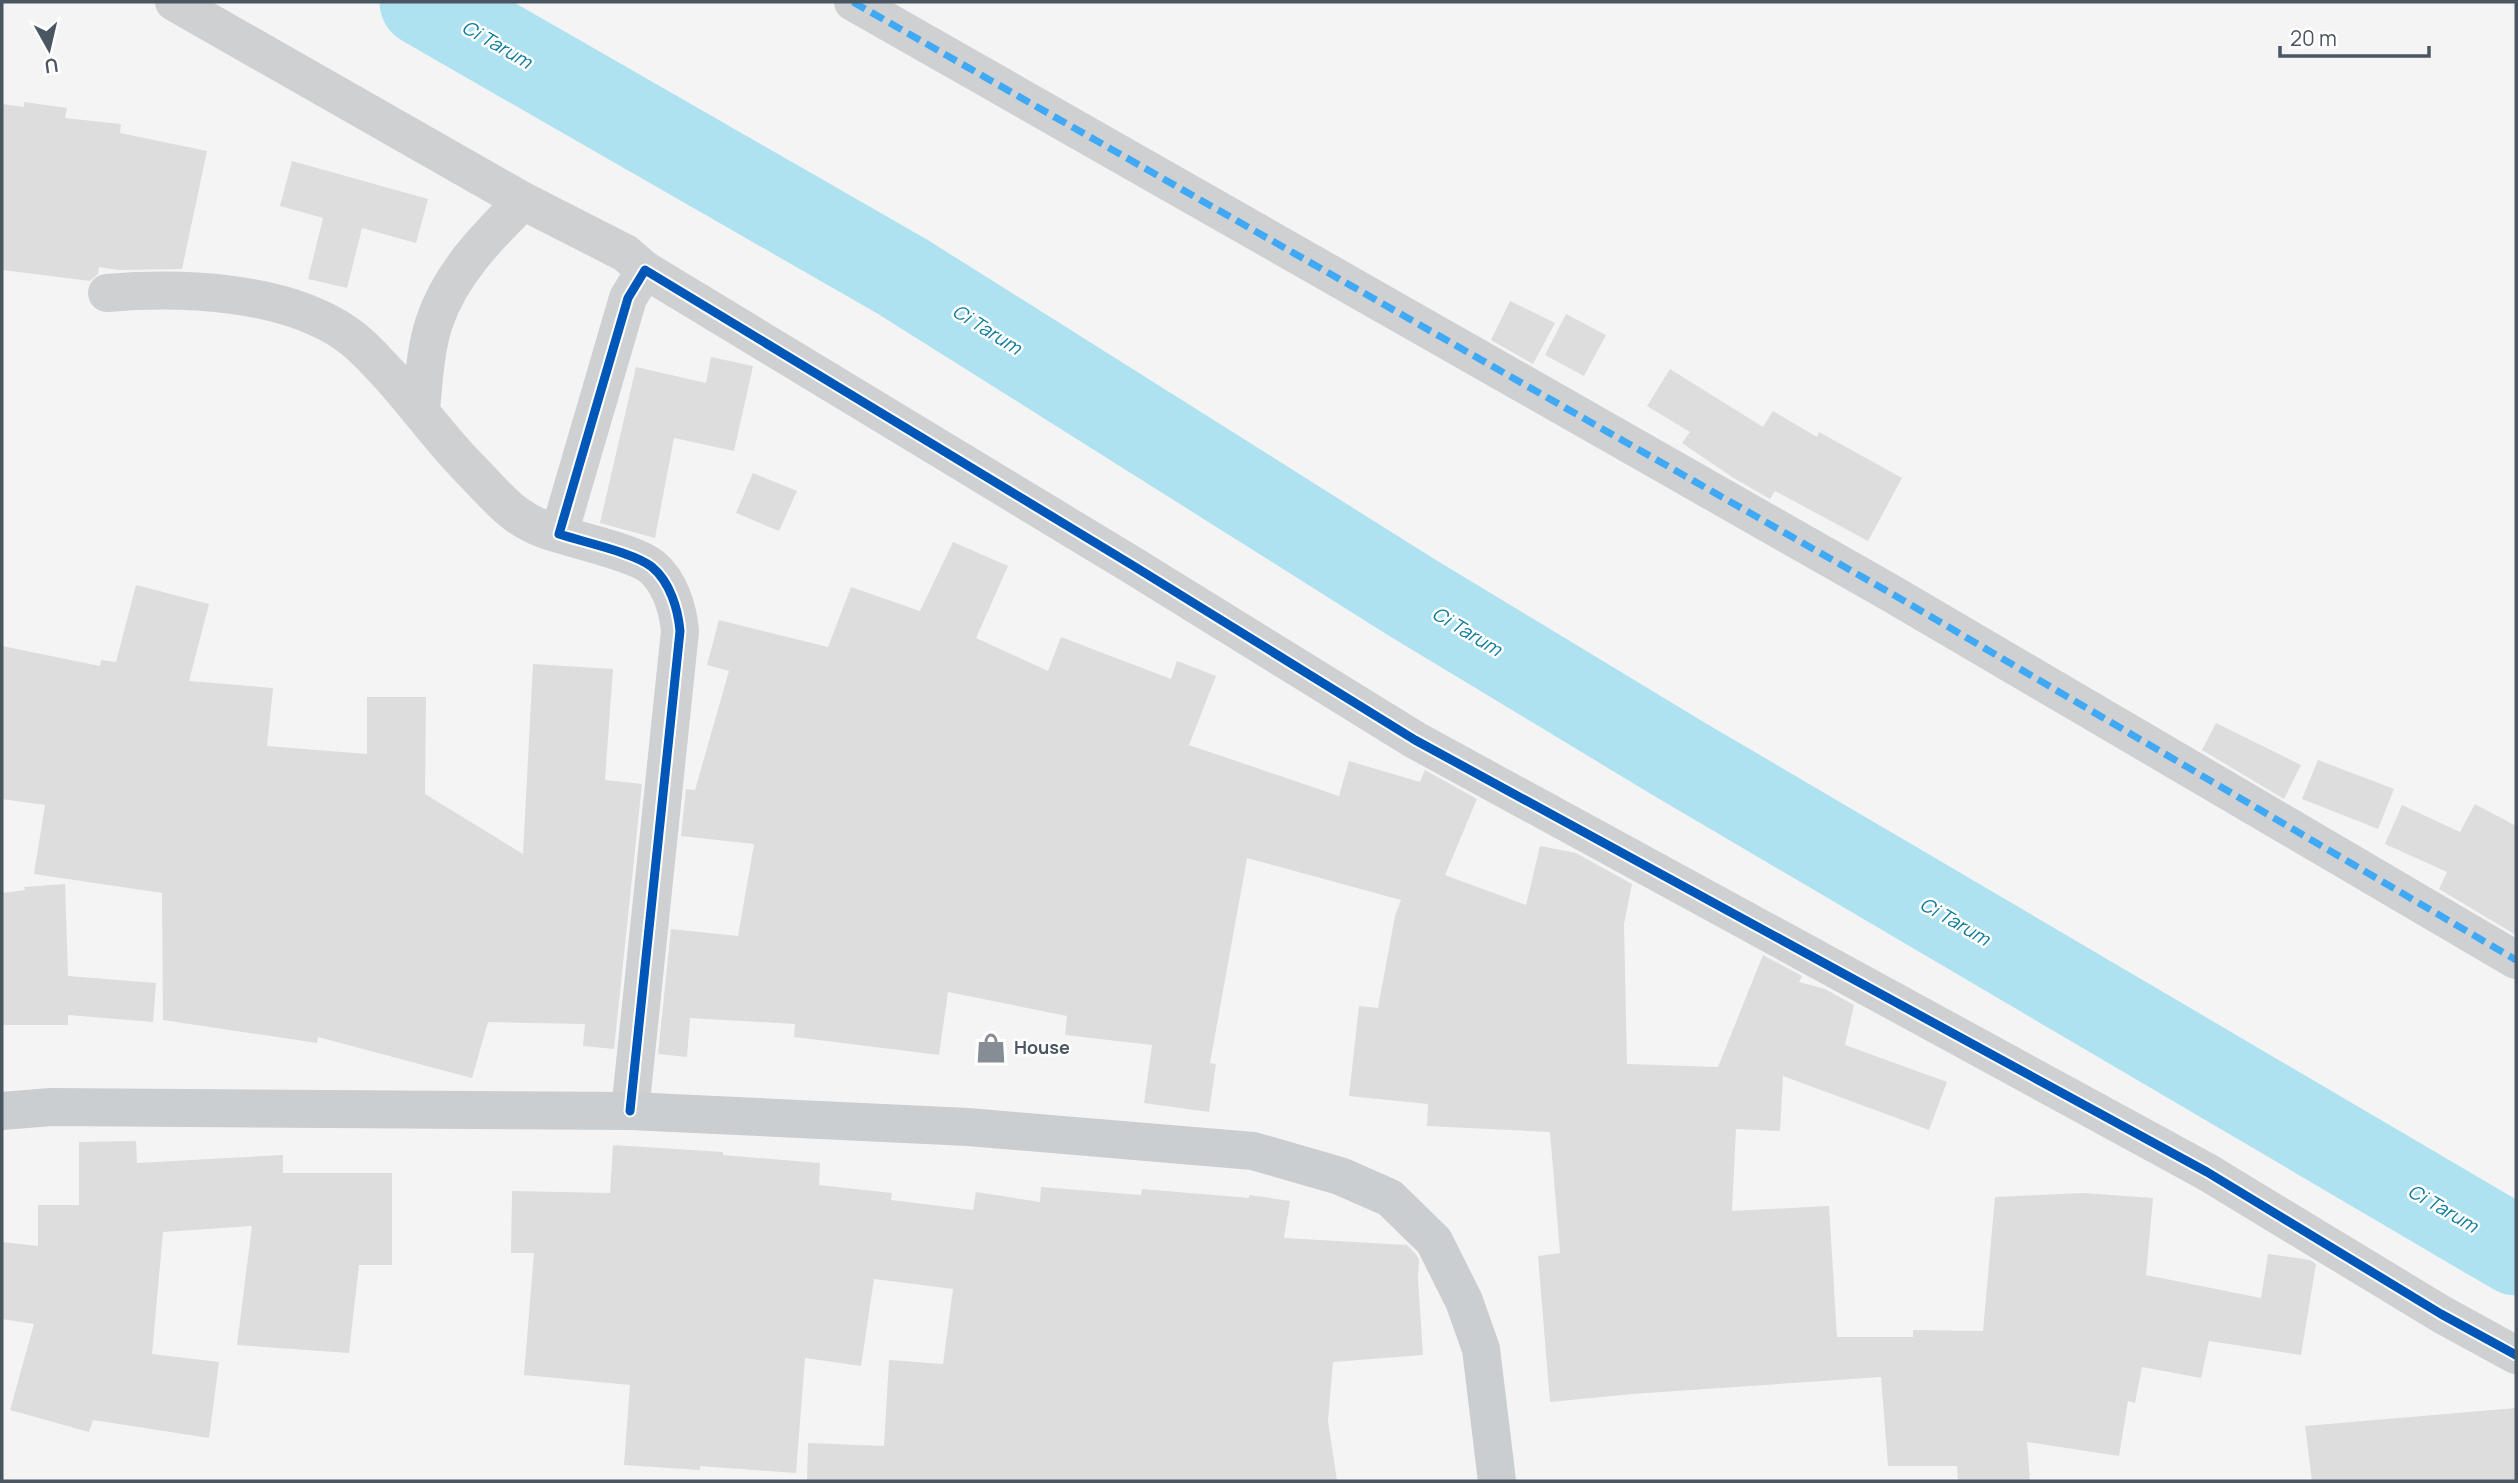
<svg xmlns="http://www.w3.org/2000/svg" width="2518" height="1483" font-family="Manrope,sans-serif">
<rect width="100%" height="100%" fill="#f4f4f4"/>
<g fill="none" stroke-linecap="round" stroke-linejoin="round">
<path stroke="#aee2f0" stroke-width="89" d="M 424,2 L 903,277 L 1411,597 L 1684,762 L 2516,1251"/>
</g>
<path fill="#ddddde" d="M 24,102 L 67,108 L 65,118 L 121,124 L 120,133 L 207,151 L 182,269 L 118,270 L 99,267 L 98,274 L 90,281 L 2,270 L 2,104 L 24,107 Z
M 292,161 L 428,199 L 416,243 L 362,228 L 347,288 L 308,279 L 323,218 L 280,206 Z
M 1510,301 L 1555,323 L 1533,364 L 1491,340 Z
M 1566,314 L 1606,335 L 1584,376 L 1545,355 Z
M 711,357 L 753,366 L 734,451 L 674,438 L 655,538 L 600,523 L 636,367 L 706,383 Z
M 1670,369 L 1763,427 L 1773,411 L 1817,437 L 1819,432 L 1902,478 L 1868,541 L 1775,491 L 1770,499 L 1732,477 L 1682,443 L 1690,432 L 1647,406 Z
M 753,473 L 797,491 L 779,531 L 736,513 Z
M 953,542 L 1008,566 L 976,638 L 1048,671 L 1061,637 L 1171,679 L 1177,661 L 1216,676 L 1189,745 L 1339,796 L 1349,761 L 1420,782 L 1425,770 L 1477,799 L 1445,875 L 1526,905 L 1540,846 L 1576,853 L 1632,884 L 1624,924 L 1627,1064 L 1718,1067 L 1763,955 L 1802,976 L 1799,982 L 1825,989 L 1854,1005 L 1845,1045 L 1947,1082 L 1929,1130 L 1783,1076 L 1780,1131 L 1736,1129 L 1732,1211 L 1829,1206 L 1837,1337 L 1913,1337 L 1913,1330 L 1983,1331 L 1995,1197 L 2083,1193 L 2153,1198 L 2146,1275 L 2261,1298 L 2268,1254 L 2310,1260 L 2316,1264 L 2301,1355 L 2209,1341 L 2201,1378 L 2142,1367 L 2135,1403 L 2128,1401 L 2119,1456 L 2027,1442 L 2030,1481 L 1958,1481 L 1957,1466 L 1888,1466 L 1881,1377 L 1632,1394 L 1550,1402 L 1538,1256 L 1560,1253 L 1550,1132 L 1427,1126 L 1428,1104 L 1349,1096 L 1359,1006 L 1378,1008 L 1395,916 L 1401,900 L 1247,858 L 1210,1063 L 1216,1064 L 1209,1112 L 1144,1103 L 1152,1045 L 1065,1035 L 1067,1016 L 948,992 L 939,1055 L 794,1037 L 795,1024 L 690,1018 L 687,1057 L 658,1054 L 671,929 L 738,936 L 754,844 L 681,836 L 686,789 L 695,790 L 729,671 L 707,665 L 719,620 L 828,647 L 851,587 L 920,611 Z
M 136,585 L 209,604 L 189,681 L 273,688 L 267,746 L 367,754 L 367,697 L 426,697 L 425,794 L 523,854 L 533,664 L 613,669 L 605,780 L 642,784 L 614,1049 L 583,1046 L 585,1024 L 488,1022 L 472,1078 L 318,1037 L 317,1043 L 163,1020 L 162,893 L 34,874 L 45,805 L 2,799 L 2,646 L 100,666 L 101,660 L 116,662 Z
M 2216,723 L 2301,765 L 2284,799 L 2202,750 Z
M 2318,760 L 2394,789 L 2378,829 L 2302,799 Z
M 2475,804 L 2516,826 L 2516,935 L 2439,889 L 2447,872 L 2385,844 L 2402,805 L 2460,832 Z
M 65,884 L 68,976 L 156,983 L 153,1022 L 68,1015 L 68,1025 L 2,1025 L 2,893 L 25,890 L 24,887 Z
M 136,1141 L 137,1163 L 283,1155 L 283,1173 L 392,1173 L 392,1265 L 359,1265 L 349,1353 L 237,1345 L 252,1226 L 163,1232 L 152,1354 L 219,1362 L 209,1438 L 93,1420 L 89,1432 L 10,1410 L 34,1324 L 2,1319 L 2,1242 L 38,1246 L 38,1205 L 79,1205 L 79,1142 Z
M 613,1145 L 723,1152 L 723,1155 L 820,1163 L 819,1185 L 892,1193 L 891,1200 L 973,1210 L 976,1192 L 1040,1202 L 1041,1187 L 1141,1195 L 1142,1189 L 1249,1198 L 1249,1195 L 1290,1201 L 1284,1238 L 1407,1245 L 1416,1254 L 1419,1260 L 1418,1280 L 1423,1355 L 1333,1362 L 1328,1421 L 1337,1481 L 807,1481 L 808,1443 L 884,1446 L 889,1360 L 943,1364 L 953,1289 L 874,1279 L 861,1366 L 805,1358 L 796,1473 L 700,1466 L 700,1470 L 624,1465 L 630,1385 L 524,1375 L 534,1253 L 511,1253 L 512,1191 L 610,1193 Z
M 2516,1408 L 2516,1481 L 2312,1481 L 2305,1426 Z"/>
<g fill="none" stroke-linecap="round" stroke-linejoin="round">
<path stroke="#ced0d2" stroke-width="38" d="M 174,2 L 523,201 L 625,253 L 645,270
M 853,2 L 1894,595 L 2516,960
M 107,293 C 180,287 282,290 345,333 C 357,341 370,354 380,365 C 412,398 438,437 471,470 C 501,501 516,523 559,534
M 421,409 C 424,381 425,351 434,323 C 450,274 487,237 523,201
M 630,1111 L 680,631 C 678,609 670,582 652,567 C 635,553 583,542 559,534 L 628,298 L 645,270 L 1132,565 L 1415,740 L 2207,1172 L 2441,1314 L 2516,1355"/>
<path stroke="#caced1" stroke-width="38" d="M 2,1111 L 51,1107 L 630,1111 L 968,1127 L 1253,1151 L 1340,1176 L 1390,1198 L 1434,1241 L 1464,1301 L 1481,1349 L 1497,1481"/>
<path stroke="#3fa9f5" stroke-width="7" stroke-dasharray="14 7" stroke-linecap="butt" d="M 853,2 L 1894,595 L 2516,960"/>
<g stroke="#fff" stroke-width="13">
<path id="cycleway" d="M 630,1111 L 680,631 C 678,609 670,582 652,567 C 635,553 583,542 559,534 L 628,298 L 645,270 L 1132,565 L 1415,740 L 2207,1172 L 2441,1314 L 2516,1355"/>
</g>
<use href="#cycleway" stroke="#0057b8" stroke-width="9"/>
</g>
<defs>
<g id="shop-bare" transform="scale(2.415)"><path d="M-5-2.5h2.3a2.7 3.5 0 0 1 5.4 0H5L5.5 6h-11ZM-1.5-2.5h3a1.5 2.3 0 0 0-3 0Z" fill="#868d94" stroke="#fff" stroke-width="2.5" paint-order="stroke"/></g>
</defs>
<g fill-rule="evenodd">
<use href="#shop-bare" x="991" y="1048"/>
</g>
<g text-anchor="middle" stroke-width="5" stroke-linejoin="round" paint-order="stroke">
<g font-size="18" font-weight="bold" fill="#4a5661" stroke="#fff" text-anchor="start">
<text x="1014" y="1054">House</text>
</g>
<g font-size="19" font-style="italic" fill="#0c7c9b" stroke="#fff">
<text transform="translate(497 44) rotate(30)" y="7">Ci Tarum</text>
<text transform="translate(987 329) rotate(32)" y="7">Ci Tarum</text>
<text transform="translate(1467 631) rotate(31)" y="7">Ci Tarum</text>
<text transform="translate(1955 921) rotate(30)" y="7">Ci Tarum</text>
<text transform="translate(2443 1208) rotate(30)" y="7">Ci Tarum</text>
</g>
</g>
<rect width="2518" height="1483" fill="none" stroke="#4a5661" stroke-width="7"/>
<g transform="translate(49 49) rotate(172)" stroke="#ffffff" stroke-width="5" paint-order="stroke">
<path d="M0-5L12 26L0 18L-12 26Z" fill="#4a5661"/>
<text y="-10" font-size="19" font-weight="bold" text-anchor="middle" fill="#4a5661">U</text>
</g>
<path d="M2280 46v10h149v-10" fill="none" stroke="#4a5661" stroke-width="3.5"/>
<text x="2290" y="46" font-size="21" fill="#4a5661" stroke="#ffffff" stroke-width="5" paint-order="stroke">20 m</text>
</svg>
